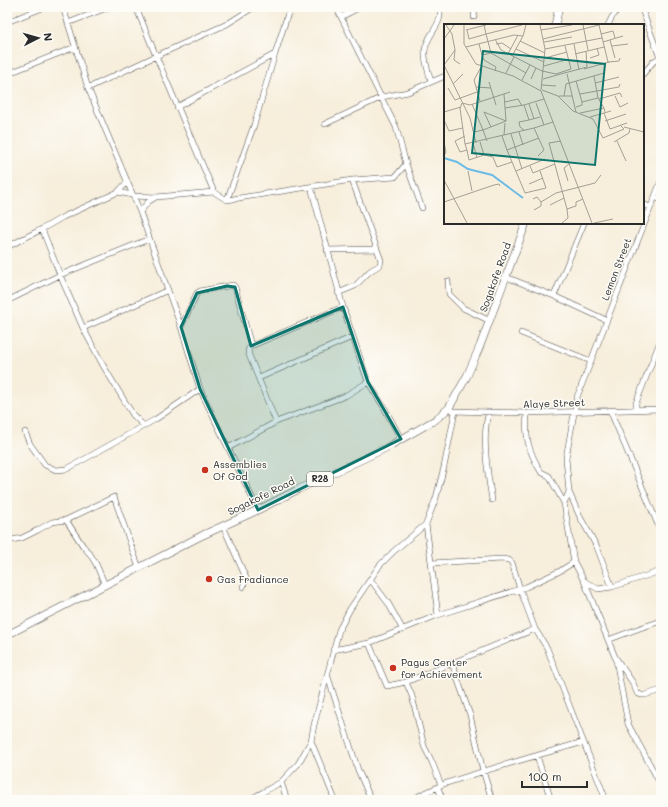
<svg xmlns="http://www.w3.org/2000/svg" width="668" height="807" font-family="Mali,sans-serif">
<rect width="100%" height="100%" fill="#fdfcf7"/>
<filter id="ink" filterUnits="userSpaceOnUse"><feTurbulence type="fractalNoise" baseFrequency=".025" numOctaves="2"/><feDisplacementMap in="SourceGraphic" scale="8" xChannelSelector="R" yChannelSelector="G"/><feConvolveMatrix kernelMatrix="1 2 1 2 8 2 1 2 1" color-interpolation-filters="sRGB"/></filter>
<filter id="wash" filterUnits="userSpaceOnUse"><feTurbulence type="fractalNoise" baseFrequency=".012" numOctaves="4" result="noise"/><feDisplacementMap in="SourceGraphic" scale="16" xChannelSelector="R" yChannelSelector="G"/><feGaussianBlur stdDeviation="0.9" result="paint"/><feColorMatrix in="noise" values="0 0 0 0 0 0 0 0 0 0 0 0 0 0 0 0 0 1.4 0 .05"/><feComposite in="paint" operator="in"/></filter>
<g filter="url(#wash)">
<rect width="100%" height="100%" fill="#f7eedc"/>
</g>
<g filter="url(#ink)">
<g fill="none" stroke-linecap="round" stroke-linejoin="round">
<g stroke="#4a4846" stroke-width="6">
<path id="minor" d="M 63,7 L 88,88 L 140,212 L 181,327 L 200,389
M 136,7 L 156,56 L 227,24 L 254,7
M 336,7 L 396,127 L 406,164 L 422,208
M 641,7 L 660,58 L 654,61 L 643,74
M 341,17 L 360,7
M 474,17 L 475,7
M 7,22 L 45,7
M 68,23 L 109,7
M 608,25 L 612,17 L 620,7
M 275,54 L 290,7
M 7,74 L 75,47
M 431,82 C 429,73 424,61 425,51 C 426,34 445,24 439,7
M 88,88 L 156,56 L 214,192 L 227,200 L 352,180 L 395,177 L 406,164
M 177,107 L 275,54 L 254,125 L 227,200
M 325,124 L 382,97 L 408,92 L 445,76
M 118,192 L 132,195
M 133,196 L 156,197 L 214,192
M 655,197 L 661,200
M 643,204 L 650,207
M 140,212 L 148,202 L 156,197
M 42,229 L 63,217 L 118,192 L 127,182
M 7,247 L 42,229 L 60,275 L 83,328 L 104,367 L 133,415 L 143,425
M 327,250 L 376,249
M 506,277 L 554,296 L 606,320
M 448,281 L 449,294 L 463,308 L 490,321
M 338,293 L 355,286 L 370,271 L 380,265 L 381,260 L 352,180
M 554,296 L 584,223
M 7,301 L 60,275 L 149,239
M 343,307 L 368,382 L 385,409 L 401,439
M 181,327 L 197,293 L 200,291 L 233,285 L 235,287 L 251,346
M 83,328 L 168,290
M 521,333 L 591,361
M 259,378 L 352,337
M 636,409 L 636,403 L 661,339
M 610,410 L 661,532
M 453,411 L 527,413 L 661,409
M 489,412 C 481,435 488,476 492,500
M 527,413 C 525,438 528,450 541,472 L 549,476 L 564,503
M 276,422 L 249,355 L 248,350 L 251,346 L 343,307 L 311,187
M 25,432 L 30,444 L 45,465 L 56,470 L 67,469 L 156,419 L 200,389 L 258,510
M 228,448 L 276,422 L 345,396 L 368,382
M 569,492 L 564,503 L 574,562 L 584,581 L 615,657 L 633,683 L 637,693 L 641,695 L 645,695 L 661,690
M 66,520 L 83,546 L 90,554 L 96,564 L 105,585
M 426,524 L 438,615
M 223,526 L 246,578 L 243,587
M 7,541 L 22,538 L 38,530 L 52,522 L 66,520 L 114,497 L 139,568
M 431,563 L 502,559 L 509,560 L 512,563 L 520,589 L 535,629 L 547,648 L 606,800
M 370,579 L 388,603 L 403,630
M 584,581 L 598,589 L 612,587 L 661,571
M 612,587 L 597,547 L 580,517 L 569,492 L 566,458 L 577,397 L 661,181
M 608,640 L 640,628 L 661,621
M 369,643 L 387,686 L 406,682 L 412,696 L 424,746 L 432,762 L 441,785
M 333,650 L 369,643 L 438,615 L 526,587 L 560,571 L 574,562
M 616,660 L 628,724 L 661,785
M 452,663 L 470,715 L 483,771 L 492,800
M 327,674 L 358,770 L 371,800
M 406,682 L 535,629
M 311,741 L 335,800
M 537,756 L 551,800
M 281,782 L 287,800
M 438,788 L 443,800
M 249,800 L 281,782 L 298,764 L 311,741 L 314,725 L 339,630 L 350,609 L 380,565 L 394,551 L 426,524 L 436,498 L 444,467 L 455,412
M 413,800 C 421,793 432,791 441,785 C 488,769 536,756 583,742"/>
</g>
<g stroke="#4a4846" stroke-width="8">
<path id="major" d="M 555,25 L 559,7
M 7,635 L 203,535 L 258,510 L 299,489 L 386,448 L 435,420 L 449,408 L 467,376 L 480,346 L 526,223"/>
</g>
<use href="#minor" stroke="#fff" stroke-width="5"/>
<use href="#major" stroke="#fff" stroke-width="7"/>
</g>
</g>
<path fill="#0f766e" fill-opacity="0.2" stroke="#0f766e" stroke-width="3" stroke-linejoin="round" d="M 227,286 L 235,287 L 251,346 L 343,307 L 368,382 L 401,439 L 258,510 L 200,389 L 181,327 L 197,293 Z"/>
<g fill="#c8321e" stroke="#fdfcf7" stroke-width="1.5">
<circle cx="205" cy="470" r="4"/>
<circle cx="209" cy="579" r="4"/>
<circle cx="393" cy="668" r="4"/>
</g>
<g text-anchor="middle" stroke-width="3" stroke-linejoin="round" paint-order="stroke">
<rect fill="#fdfcf7" stroke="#6a6a68" stroke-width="1" x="307" y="472" width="26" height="14" rx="3"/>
<g font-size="9" font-weight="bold" fill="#2b2b2b">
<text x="320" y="482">R28</text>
</g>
<g font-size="10" fill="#2b2b2b" stroke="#fdfcf7">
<text transform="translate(616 269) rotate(-69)" y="4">Lemon Street</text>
<text transform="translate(495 277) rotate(-70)" y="4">Sogakofe Road</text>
<text transform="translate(554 403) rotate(-2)" y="4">Alaye Street</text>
<text transform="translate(261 496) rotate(-26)" y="4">Sogakofe Road</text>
</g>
<g font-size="10" fill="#2b2b2b" stroke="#fdfcf7" text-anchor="start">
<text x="213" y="468">Assemblies<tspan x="213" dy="12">Of God</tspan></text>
<text x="217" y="583">Gas Fradiance</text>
<text x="401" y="666">Pagus Center<tspan x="401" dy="12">for Achievement</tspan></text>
</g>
</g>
<g transform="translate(444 24)">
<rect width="200" height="200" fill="#f7eedc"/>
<path fill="none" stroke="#6dbce7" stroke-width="2" d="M 0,134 L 13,138 L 24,145 L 48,151 L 79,174"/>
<path fill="none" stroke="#a5a095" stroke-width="1" d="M 2,1 L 8,10 L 11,26 L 0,41 L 26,94 L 32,119M 20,1 L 20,20 L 32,40 L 69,52 L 97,67 L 148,199M 96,1 L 101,25 L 97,66M 139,1 L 144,26M 155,1 L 164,38 L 175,37 L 176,34M 22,6 L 42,1M 23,6 L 25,15 L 42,10 L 40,1M 97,6 L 128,1M 157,10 L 169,7 L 171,14M 0,15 L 10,1M 51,15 L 57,26 L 98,47 L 112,50 L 127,45M 99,15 L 155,1M 166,16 L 171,34M 76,17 L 101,29M 100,18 L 128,13M 159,18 L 179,12M 35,20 L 38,31 L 47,29 L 82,49M 52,20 L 58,19 L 67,25M 130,20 L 135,46M 121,22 L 127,45M 168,22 L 184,20M 22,23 L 70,11 L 79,12 L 82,1M 72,25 L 100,38M 101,25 L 158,14M 11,26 L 10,36 L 16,40M 47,29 L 42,10 L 78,1M 64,30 L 74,11M 131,30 L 160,23M 38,31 L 40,36 L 52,43 L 51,47M 68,32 L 79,12M 101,34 L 123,28M 146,34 L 155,31 L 153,24M 100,42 L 125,35M 140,45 L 165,38M 62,49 L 70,33M 123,50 L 132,88M 113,51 L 143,43 L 142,27M 150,52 L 154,74 L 160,84M 87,55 L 92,44M 99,55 L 113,51M 78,56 L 86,41M 132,57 L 138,78M 45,58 L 52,81M 151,59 L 175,53M 9,60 L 19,50M 98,61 L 112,62M 32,63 L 47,64M 4,64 L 11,76 L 33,68M 98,66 L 114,72 L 129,87 L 149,95 L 159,114 L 180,105 L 176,101M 136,70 L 175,63 L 176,60M 115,72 L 128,72M 120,72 L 122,60 L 160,49M 171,72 L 176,83 L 184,79M 155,75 L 176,69 L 178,73M 36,77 L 30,56 L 37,43M 61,78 L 74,75 L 78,82M 92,79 L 100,101M 28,80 L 39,106 L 30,108M 85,80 L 90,95M 26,81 L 18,79 L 16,84 L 21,120 L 90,104M 26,81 L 66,68M 80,81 L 100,75M 132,83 L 138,81 L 138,78 L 154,74M 61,84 L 80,81 L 85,96 L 96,93M 0,88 L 17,83M 136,89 L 160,84 L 161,88M 160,89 L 166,105 L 183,99M 146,93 L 167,87M 0,96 L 5,107 L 19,104M 161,97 L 182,90M 47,103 L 40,88 L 62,97M 180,103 L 200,108M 80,106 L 76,103 L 75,98 L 85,96M 75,108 L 79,121M 67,110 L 78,145M 60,111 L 61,99M 21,112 L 11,117 L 16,128 L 23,126 L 21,120M 58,112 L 63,126M 95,114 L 63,126 L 81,169 L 102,164 L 96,147M 43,117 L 39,106 L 62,97 L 60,70M 117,117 L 105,119 L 123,185 L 132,182 L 132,178 L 139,175M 173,117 L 182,137M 0,118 L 2,128 L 0,132M 36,118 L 40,131M 170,118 L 185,109 L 186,105M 29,119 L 33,134M 23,126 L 25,136 L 40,131 L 49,133 L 53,143 L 68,138M 94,132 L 100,126 L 90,104 L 109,98M 86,142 L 89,149 L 111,140M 24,147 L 28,167M 72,147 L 101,135M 0,156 L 23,199M 124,157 L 120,144 L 125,140M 85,160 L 99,154M 89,175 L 93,173 L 97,178 L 112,169 L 151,159 L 157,151M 0,178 L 50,161 L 55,160 L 56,162M 106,181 L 120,174M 90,186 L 97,182 L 97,178M 118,199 L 124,194 L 123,185M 150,199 L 169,195"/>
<path fill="#0f766e" fill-opacity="0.15" stroke="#0f766e" stroke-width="2" d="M 39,27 L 161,40 L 151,141 L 28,129 Z"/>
<rect width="200" height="200" fill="none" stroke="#2b2b2b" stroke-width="2"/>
</g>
<rect width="668" height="807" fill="none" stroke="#fdfcf7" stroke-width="24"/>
<g transform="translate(38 38) rotate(84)" stroke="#fdfcf7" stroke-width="3" paint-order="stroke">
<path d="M0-3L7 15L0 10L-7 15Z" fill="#2b2b2b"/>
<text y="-6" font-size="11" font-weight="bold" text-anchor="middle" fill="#2b2b2b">N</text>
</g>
<path d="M522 781v6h65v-6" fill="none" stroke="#2b2b2b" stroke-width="2"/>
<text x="528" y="781" font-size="12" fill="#2b2b2b" stroke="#fdfcf7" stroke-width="3" paint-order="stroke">100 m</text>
</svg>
